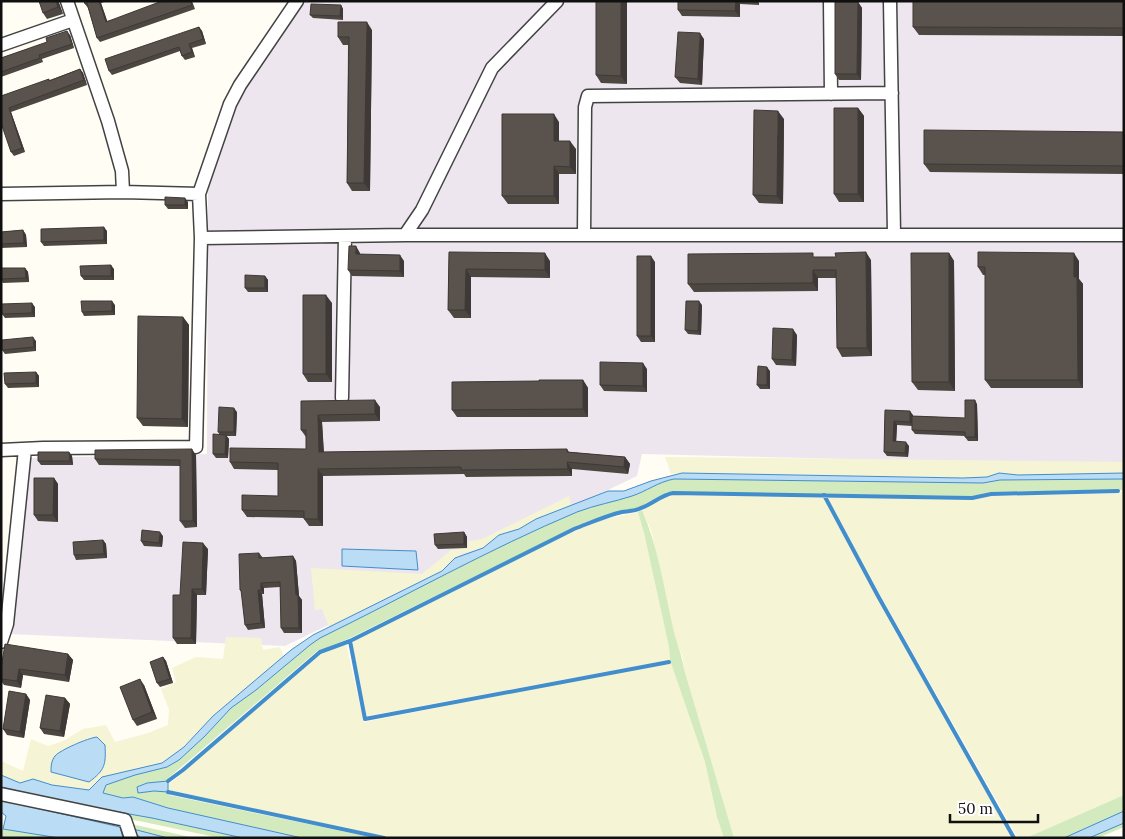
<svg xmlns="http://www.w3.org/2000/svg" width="1125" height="839" font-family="Lora,serif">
<rect width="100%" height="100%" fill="#fffdf4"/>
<path fill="#eee6ee" d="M 306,1 L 1124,1 L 1124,466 L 642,454 L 637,476 L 285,646 L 9,634 L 30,458 L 207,454 L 208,177 L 236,102 Z"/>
<path fill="#f5f4d4" d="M 665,457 L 1124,462 L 1124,473 L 1018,475 L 999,473 L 987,477 L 963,478 L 682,473 L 671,474 Z
M 1122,490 L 1124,490 L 1124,795 L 1026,838 L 1018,838 L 879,593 L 827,497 L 971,499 L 992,496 L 1121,493 Z
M 673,494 L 822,496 L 824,498 L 876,595 L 1013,838 L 734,838 L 684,669 L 683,658 L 675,640 L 651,530 L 642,510 L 665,496 Z
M 569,496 L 571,505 L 567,508 L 536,519 L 519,529 L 499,535 L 483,548 L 461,554 L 448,564 L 442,571 L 329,627 L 322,609 L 315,610 L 311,568 L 422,574 L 451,550 L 468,547 L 469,541 L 482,539 Z
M 638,512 L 644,533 L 669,647 L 670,660 L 367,716 L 352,644 L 356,639 L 477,577 L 575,531 L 602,520 Z
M 226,637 L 261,638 L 263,650 L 280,647 L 284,657 L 213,716 L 184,747 L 162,763 L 102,777 L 90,790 L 52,785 L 33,779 L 20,783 L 1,775 L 1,761 L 23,771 L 31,739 L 48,746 L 63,741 L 83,729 L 106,725 L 115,742 L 148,733 L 168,725 L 169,710 L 161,689 L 176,682 L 172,668 L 196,657 L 223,659 Z
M 346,644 L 364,722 L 671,662 L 705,762 L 717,817 L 724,838 L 392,838 L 168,790 L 168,783 L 173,781 L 310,662 L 320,654 Z"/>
<path fill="#d2eabd" d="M 674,479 L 983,483 L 999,480 L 1124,479 L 1124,490 L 990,492 L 972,496 L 667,492 L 640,507 L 600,517 L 573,528 L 348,639 L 317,651 L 165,781 L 147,783 L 138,793 L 154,791 L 168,792 L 169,795 L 375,838 L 302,838 L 168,808 L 133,797 L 123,798 L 103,793 L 106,785 L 135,775 L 167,767 L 179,760 L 205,736 L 231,708 L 256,690 L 310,645 L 320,638 C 406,596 489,549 577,512 C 595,505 614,502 632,496 C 647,491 658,482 674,479 Z
M 642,510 C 658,547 664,588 673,628 C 676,642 682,655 684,669 L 734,838 L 724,838 L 717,817 L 705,762 L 670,660 L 669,647 L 644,533 L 638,512 Z
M 1,787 L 84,806 L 152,818 L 243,838 L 220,838 L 1,792 Z
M 1124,795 L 1124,811 L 1064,838 L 1026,838 Z
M 1124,823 L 1124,827 L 1098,838 L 1089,838 Z
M 131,824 L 195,838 L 168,838 L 129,828 Z
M 1,829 L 3,829 L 59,838 L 1,838 Z"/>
<path fill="#badcf5" stroke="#428dcb" d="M 682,473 L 963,478 L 987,477 L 999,473 L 1018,475 L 1124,473 L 1124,479 L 1000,480 L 983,483 L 674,479 C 658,482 647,491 632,496 C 614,502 595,505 577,512 C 489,549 406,596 320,638 L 310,645 L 256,690 L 231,708 L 205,736 L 179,760 L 167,767 L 135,775 L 106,785 L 103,793 L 123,798 L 133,797 L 168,808 L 302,838 L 243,838 L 152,818 L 84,806 L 1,787 L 1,775 L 20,783 L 33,779 L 52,785 L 89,790 L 102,777 L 162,763 L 184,747 L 213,716 L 291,650 L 313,635 L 442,571 L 455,558 L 483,548 L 499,535 L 519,529 L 536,519 L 608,491 L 624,491 L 651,481 Z
M 342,549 L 416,551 L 418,570 L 342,566 Z
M 97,737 L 105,745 C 106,765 105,770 89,782 L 51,772 C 51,767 51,761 55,756 C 60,750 88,738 97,737 Z
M 168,781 L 168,792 L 154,791 L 138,793 L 137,787 L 147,783 Z
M 1,800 L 120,827 L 123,838 L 59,838 L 3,829 L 6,816 L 1,812 Z
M 1124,811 L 1124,823 L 1089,838 L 1064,838 Z
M 129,828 L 168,838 L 140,838 L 139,836 L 131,834 Z"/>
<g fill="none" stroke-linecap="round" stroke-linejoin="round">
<path stroke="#428dcb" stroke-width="4" d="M 824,495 L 878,596 L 1014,838
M 350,641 L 365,719 L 669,662
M 168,781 L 183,770 L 320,652 L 350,641 L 574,529 C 590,523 605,516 622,512 C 629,511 635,511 641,508 C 653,504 661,495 673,493 L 972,498 L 991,494 L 1118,491
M 168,792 L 384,838"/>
<g stroke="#434343" stroke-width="15">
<path id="minor" d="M 67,1 L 108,121 L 122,171 L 123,192
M 830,1 L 831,94
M 890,1 L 894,234
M 1,45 L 73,20
M 1,194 L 123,192 L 199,194
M 405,235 L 422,210 L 492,68 L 557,1
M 584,235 L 585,107 L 588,96 L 892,93
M 201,238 L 405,235 L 1124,235
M 342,398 L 345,236
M 1,450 L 43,448 L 196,447 L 201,238 L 199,194 L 230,104 L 240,85 L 297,1
M 1,642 L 7,624 L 25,449
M 1,794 L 125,820 L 131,838"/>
</g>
<use href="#minor" stroke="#fff" stroke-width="12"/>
</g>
<path fill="#4d4742" d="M 84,1 L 107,1 L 101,3 L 107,21 L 192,1 L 195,9 L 100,42 L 97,38 L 88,8 L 85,4 Z
M 596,1 L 627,84 L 601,83 L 596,75 Z
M 678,1 L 759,1 L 759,5 L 740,4 L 740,17 L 682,16 L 678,10 Z
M 1124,1 L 1124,36 L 919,35 L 913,27 Z
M 858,2 L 862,8 L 861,80 L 839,80 L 835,74 Z
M 59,3 L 63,14 L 47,19 L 43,13 Z
M 341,5 L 343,9 L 343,20 L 313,18 L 310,15 Z
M 199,27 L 202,31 L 206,44 L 192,48 L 195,57 L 185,60 L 182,56 L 180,51 L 112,75 L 109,71 Z
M 372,30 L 370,191 L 352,191 L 347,183 L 348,45 L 343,45 L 338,37 Z
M 70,35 L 74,48 L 42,59 L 43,62 L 1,77 L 1,58 Z
M 704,39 L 702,85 L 680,83 L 675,77 Z
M 80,69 L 83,73 L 87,85 L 11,112 L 25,152 L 14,156 L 11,152 L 1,96 L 50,80 Z
M 858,108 L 864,116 L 864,202 L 839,202 L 834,194 Z
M 784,119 L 783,204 L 759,203 L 753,195 Z
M 559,122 L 559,141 L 576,149 L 576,174 L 559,174 L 559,204 L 508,204 L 502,196 Z
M 1124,132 L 1124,174 L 930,172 L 924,164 Z
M 188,202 L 188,209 L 168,209 L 165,205 Z
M 23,230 L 26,235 L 27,247 L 1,248 L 1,232 Z
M 107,231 L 107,244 L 44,246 L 41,242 Z
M 449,252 L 550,261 L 550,278 L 471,277 L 471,318 L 454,318 L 448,310 Z
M 360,253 L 360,254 L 404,261 L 404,277 L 352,276 L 348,270 Z
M 949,253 L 954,261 L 955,391 L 918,390 L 912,382 Z
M 815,257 L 871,260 L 872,356 L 842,357 L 837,348 L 836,278 L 818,278 L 818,291 L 694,292 L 688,284 Z
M 1079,261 L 1079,279 L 1083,284 L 1083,388 L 991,388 L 985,380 L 985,275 L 983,275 L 978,267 Z
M 655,262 L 655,342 L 641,342 L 637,336 Z
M 1,268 L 25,268 L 28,272 L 29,282 L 3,283 L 1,280 Z
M 114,269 L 114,280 L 84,280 L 81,276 Z
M 265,276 L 268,280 L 268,292 L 248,292 L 245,288 Z
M 332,303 L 332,382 L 308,382 L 303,374 Z
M 115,305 L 115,315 L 84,316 L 82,312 Z
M 702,305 L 701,335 L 688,334 L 685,330 Z
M 35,307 L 35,317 L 5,318 L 2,314 Z
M 183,317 L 189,325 L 188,427 L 143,426 L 137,418 Z
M 797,335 L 796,366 L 776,365 L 772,359 Z
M 36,341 L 36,351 L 5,354 L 2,350 Z
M 647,369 L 647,392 L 604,391 L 600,385 Z
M 770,371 L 770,389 L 760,389 L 757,385 Z
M 36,372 L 39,376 L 39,387 L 8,388 L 5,384 Z
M 583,380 L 588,388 L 588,417 L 457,417 L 452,410 Z
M 301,401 L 380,407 L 380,421 L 322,422 L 324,452 L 567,449 L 569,452 L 625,457 L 630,464 L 628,474 L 572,469 L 572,476 L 466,477 L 464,474 L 323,476 L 323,526 L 309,526 L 304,519 L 304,518 L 247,517 L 242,510 L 278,496 L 278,470 L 234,469 L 230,462 L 306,449 L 306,437 L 301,430 Z
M 977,404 L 978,441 L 968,441 L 965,437 L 965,436 L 915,434 L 912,430 L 912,426 L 897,425 L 896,441 L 909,446 L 908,457 L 887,456 L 884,452 L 885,410 L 913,415 L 913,416 L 965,418 Z
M 237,412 L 236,436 L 226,436 L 229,439 L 228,458 L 216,458 L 213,454 L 220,435 L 218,432 Z
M 69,452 L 72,456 L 73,465 L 41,465 L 38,461 Z
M 196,455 L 197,527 L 185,528 L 180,521 L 180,466 L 99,465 L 95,459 Z
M 54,478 L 58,484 L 58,522 L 38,521 L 34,515 Z
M 464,532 L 467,537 L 467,548 L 438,549 L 435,545 Z
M 163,536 L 162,547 L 144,546 L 141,541 Z
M 103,540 L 106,544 L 107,558 L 76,560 L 74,555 Z
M 208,549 L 206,595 L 197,595 L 196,644 L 177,644 L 173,638 L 180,595 Z
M 259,553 L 263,558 L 293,556 L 296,561 L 299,596 L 302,600 L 302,633 L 284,633 L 281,628 L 280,587 L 264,588 L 264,594 L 262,594 L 265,628 L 248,630 L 245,625 L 242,593 L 240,590 Z
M 68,654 L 73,660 L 69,682 L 23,675 L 21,688 L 4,685 L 1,681 L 1,668 Z
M 163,657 L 166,661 L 173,683 L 160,687 L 157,683 Z
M 144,685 L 157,719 L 137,726 L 133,720 Z
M 26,694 L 30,700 L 24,738 L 7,735 L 3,729 Z
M 65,698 L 70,704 L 64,737 L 44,734 L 40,728 Z"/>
<path fill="#3e3936" d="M 56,1 L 59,1 L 59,3 L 63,14 L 58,7 Z
M 99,1 L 101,3 L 109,26 L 106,22 Z
M 621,1 L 627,1 L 627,84 L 621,76 Z
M 736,1 L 738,1 L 740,4 L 740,17 L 735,11 Z
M 858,2 L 862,8 L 861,80 L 857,74 Z
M 341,5 L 343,9 L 343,20 L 340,16 Z
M 367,22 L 372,30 L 370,191 L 364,183 Z
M 199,27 L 202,31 L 206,44 L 203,39 Z
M 67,31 L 70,35 L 74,48 L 72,44 Z
M 700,33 L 704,39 L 702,85 L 698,79 Z
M 189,44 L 192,48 L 195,57 L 192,52 Z
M 80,69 L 83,73 L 87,85 L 84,80 Z
M 9,108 L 11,112 L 25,152 L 22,148 Z
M 858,108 L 864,116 L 864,202 L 858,194 Z
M 778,111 L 784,119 L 783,204 L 777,196 Z
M 554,114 L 559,122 L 559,149 L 554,141 Z
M 570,141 L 576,149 L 576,174 L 570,167 Z
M 554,166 L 559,174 L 559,204 L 554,196 Z
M 185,198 L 188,202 L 188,209 L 185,205 Z
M 104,227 L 107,231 L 107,244 L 104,240 Z
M 23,230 L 26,235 L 27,247 L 24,243 Z
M 356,246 L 360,253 L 360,260 L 356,254 Z
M 866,252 L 871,260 L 872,356 L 867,348 Z
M 545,253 L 550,261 L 550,278 L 545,270 Z
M 949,253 L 954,261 L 955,391 L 949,382 Z
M 1074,253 L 1079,261 L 1079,279 L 1083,284 L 1083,388 L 1078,380 L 1074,277 Z
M 400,255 L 404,261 L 404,277 L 400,271 Z
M 651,256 L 655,262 L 655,342 L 651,336 Z
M 111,265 L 114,269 L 114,280 L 111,276 Z
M 25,268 L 28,272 L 29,282 L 26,278 Z
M 466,269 L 471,277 L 471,318 L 465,310 Z
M 813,270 L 818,278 L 818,291 L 813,283 Z
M 265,276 L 268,280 L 268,292 L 265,288 Z
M 326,295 L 332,303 L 332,382 L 326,374 Z
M 112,301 L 115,305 L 115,315 L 112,311 Z
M 699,301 L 702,305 L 701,335 L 698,331 Z
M 32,303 L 35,307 L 35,317 L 32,313 Z
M 183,317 L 189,325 L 188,427 L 182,419 Z
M 793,329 L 797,335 L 796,366 L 792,360 Z
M 33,337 L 36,341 L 36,351 L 34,347 Z
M 643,363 L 647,369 L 647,392 L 643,386 Z
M 767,367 L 770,371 L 770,389 L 767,385 Z
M 36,372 L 39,376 L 39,387 L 36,383 Z
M 583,380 L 588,388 L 588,417 L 583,409 Z
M 375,400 L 380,407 L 380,421 L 375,414 Z
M 975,400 L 977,404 L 978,441 L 975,437 Z
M 234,408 L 237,412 L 236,436 L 234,432 Z
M 910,411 L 913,415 L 913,426 L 910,422 Z
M 318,415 L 322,422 L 324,459 L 319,452 Z
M 894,421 L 897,425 L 896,445 L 893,441 Z
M 226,435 L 229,439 L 228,458 L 225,454 Z
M 906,442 L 909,446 L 908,457 L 905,453 Z
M 192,449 L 196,455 L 197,527 L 193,521 Z
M 69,452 L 72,456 L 73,465 L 70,461 Z
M 625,457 L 630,464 L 628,474 L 624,467 Z
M 567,462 L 572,469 L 572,476 L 568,469 Z
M 318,469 L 323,476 L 323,526 L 318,519 Z
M 54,478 L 58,484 L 58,522 L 53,515 Z
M 160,532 L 163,536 L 162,547 L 159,543 Z
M 464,532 L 467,537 L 467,548 L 464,544 Z
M 103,540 L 106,544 L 107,558 L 104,554 Z
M 203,543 L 208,549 L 206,595 L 202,589 Z
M 293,556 L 296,561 L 299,596 L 302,600 L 302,633 L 299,628 L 296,595 Z
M 261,583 L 264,588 L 264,594 L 261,590 Z
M 192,589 L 197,595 L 196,644 L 191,638 Z
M 258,590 L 262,594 L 265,628 L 261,623 Z
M 68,654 L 73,660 L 69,682 L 65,675 Z
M 163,657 L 166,661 L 173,683 L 170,679 Z
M 19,669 L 23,675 L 21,688 L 17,681 Z
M 140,679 L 144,685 L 157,719 L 152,712 Z
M 26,694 L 30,700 L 24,738 L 20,732 Z
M 65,698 L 70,704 L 64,737 L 60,731 Z"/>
<path fill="#59524d" stroke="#3e3936" d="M 39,1 L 56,1 L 58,7 L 43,13 Z
M 84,1 L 99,1 L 106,22 L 162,1 L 191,1 L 192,5 L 97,38 L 87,3 L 85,4 Z
M 596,1 L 621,1 L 621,76 L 596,75 Z
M 678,1 L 736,1 L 735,11 L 678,10 Z
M 913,1 L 1124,1 L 1124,28 L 913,27 Z
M 835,2 L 858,2 L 857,74 L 835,74 Z
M 311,4 L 341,5 L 340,16 L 310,15 Z
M 338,22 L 367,22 L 364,183 L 347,183 L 349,37 L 338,37 Z
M 199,27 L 203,39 L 189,44 L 192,52 L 182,56 L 179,47 L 109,71 L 105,59 Z
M 67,31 L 72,44 L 39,55 L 40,58 L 1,72 L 1,58 L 47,42 L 46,38 Z
M 678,32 L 700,33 L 698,79 L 675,77 Z
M 80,69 L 84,80 L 9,108 L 22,148 L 11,152 L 1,123 L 1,96 L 49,79 L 49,81 Z
M 834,108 L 858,108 L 858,194 L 834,194 Z
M 754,110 L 778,111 L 777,196 L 753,195 Z
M 502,114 L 554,114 L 554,141 L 570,141 L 570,167 L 554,166 L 554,196 L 502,196 Z
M 924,130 L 1124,132 L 1124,166 L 924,164 Z
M 165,197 L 185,198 L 185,205 L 165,205 Z
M 104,227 L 104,240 L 41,242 L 41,229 Z
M 23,230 L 24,243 L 1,244 L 1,232 Z
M 349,246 L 356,246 L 356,254 L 400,255 L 400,271 L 348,270 Z
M 449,252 L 545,253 L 545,270 L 466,269 L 465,310 L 448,310 Z
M 866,252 L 867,348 L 837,348 L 836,270 L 813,270 L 813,283 L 688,284 L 688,254 L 813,253 L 813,257 L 836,257 L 835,253 Z
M 978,252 L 1074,253 L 1074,277 L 1077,277 L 1078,380 L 985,380 L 985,267 L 978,267 Z
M 911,253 L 949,253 L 949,382 L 912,382 Z
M 637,256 L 651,256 L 651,336 L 637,336 Z
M 111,265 L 111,276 L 81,276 L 80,266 Z
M 1,268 L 25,268 L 26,278 L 1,279 Z
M 245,275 L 265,276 L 265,288 L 245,288 Z
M 303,295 L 326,295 L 326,374 L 303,374 Z
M 81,301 L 112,301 L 112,311 L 82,312 Z
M 686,301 L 699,301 L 698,331 L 685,330 Z
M 32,303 L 32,313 L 2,314 L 1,304 Z
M 138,316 L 183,317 L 182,419 L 137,418 Z
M 773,328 L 793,329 L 792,360 L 772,359 Z
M 33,337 L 34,347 L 2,350 L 2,340 Z
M 600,362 L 643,363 L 643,386 L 600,385 Z
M 758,366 L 767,367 L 767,385 L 757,385 Z
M 36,372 L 36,383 L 5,384 L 4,373 Z
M 539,380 L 583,380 L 583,409 L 452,410 L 452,382 L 539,381 Z
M 375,400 L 375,414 L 318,415 L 319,452 L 567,449 L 567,452 L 625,457 L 624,467 L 567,462 L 568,469 L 461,470 L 461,467 L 318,469 L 318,519 L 304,519 L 304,511 L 242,510 L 242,495 L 278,496 L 278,463 L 230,462 L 230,448 L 306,449 L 306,430 L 301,430 L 301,401 Z
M 965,400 L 975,400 L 975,437 L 965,437 L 965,432 L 912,430 L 912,416 L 965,418 Z
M 219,407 L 234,408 L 234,432 L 218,432 Z
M 885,410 L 910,411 L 910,422 L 894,421 L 893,441 L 906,442 L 905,453 L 884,452 Z
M 213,434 L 226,435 L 225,454 L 213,454 Z
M 192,449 L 193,521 L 180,521 L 180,460 L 95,459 L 95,450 Z
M 38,452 L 69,452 L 70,461 L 38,461 Z
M 34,478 L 54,478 L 53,515 L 34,515 Z
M 142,530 L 160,532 L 159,543 L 141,541 Z
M 464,532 L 464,544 L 435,545 L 434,534 Z
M 103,540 L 104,554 L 74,555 L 73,542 Z
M 183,542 L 203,543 L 202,589 L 192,589 L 191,638 L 173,638 L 173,595 L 180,595 Z
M 259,553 L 259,558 L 293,556 L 296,595 L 298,595 L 299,628 L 281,628 L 280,582 L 261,583 L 261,590 L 258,590 L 261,623 L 245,625 L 241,590 L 240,590 L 239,554 Z
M 5,644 L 68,654 L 65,675 L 19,669 L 17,681 L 1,679 L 1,668 Z
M 163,657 L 170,679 L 157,683 L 150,662 Z
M 140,679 L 152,712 L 133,720 L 120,687 Z
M 9,691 L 26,694 L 20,732 L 3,729 Z
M 46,695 L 65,698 L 60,731 L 40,728 Z"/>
<rect width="1125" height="839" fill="none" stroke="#101010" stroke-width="5"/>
<path d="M950 814v8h88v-8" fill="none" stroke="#101010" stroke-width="2.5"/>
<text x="958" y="814" font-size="15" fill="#101010" stroke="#ffffff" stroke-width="4" paint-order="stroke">50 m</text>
</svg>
